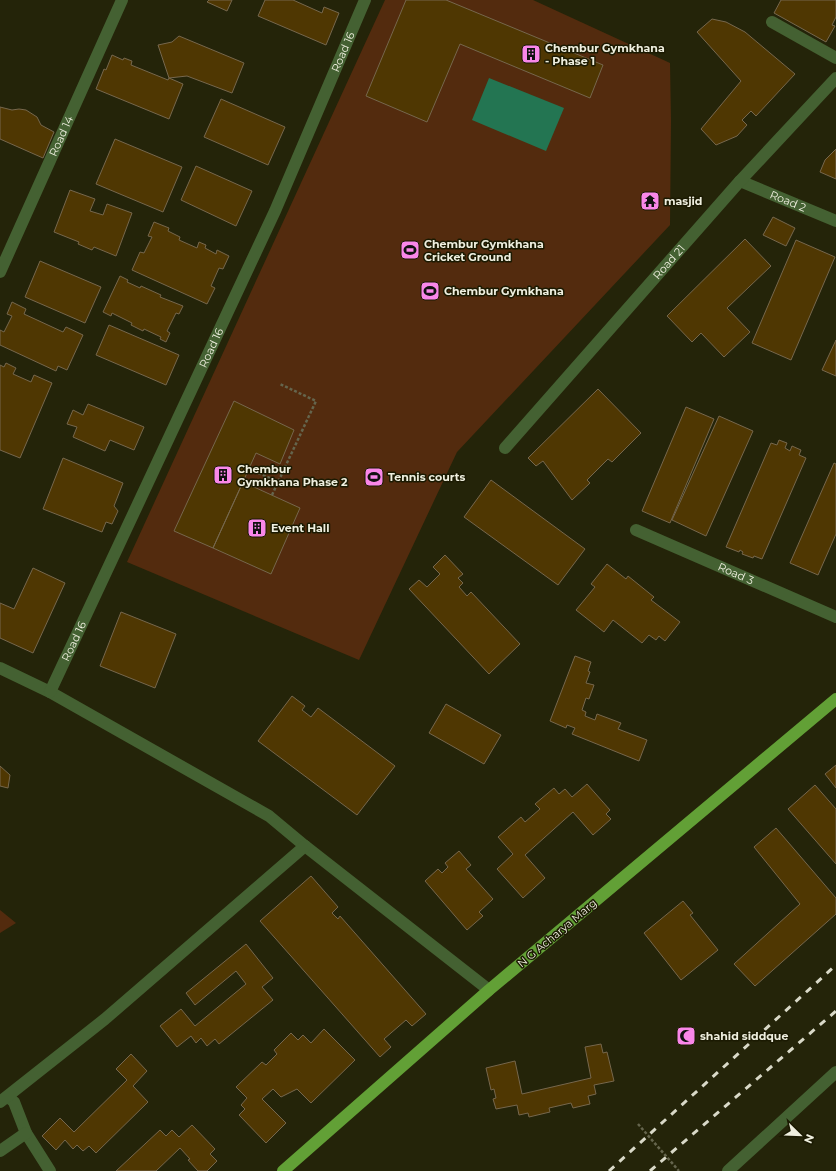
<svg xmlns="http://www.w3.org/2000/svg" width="836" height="1171" font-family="Montserrat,sans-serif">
<rect width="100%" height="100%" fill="#242409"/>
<path fill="#532b0e" d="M 385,0 L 533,0 L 670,63 L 671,121 L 670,225 L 457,452 L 359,660 L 127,562 Z
M 0,910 L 16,923 L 0,933 Z"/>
<path fill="#237552" d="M 489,78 L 564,108 L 546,151 L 472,120 Z"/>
<path fill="#4f3702" stroke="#76674d" d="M 209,0 L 232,0 L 227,11 L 207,2 Z
M 265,0 L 293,0 L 322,13 L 324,7 L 339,13 L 326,45 L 258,16 Z
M 406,0 L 446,0 L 603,65 L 590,98 L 460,44 L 427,122 L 366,96 Z
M 781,0 L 836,0 L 836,17 L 832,25 L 835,26 L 826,42 L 774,13 Z
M 712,19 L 726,22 L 745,32 L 795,74 L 756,116 L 751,111 L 742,120 L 747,125 L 737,136 L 716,145 L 701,129 L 741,81 L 697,32 Z
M 179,36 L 244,63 L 232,93 L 187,76 L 169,78 L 158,45 L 172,42 Z
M 112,55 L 123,60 L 124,58 L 132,61 L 131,65 L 168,80 L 169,78 L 183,84 L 169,119 L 96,89 L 104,69 L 106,70 Z
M 221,99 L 285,127 L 268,165 L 204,137 Z
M 0,107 L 12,110 L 19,109 L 26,110 L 37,117 L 41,125 L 54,132 L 43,158 L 0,139 Z
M 115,139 L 182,167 L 163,212 L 96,184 Z
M 836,149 L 836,179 L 820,172 L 825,160 Z
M 196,166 L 252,191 L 236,226 L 181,200 Z
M 70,190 L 95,199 L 90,211 L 103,215 L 107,204 L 132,213 L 116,256 L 94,247 L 92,250 L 78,244 L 79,242 L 54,232 Z
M 773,217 L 795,228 L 786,246 L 763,235 Z
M 154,222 L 169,228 L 168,231 L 180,237 L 179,240 L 197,248 L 199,242 L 206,245 L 205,248 L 216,254 L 217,250 L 229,256 L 223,269 L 219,268 L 211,286 L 215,288 L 207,304 L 132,270 L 140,252 L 144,253 L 152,237 L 148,236 Z
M 745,239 L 771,266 L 727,308 L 750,332 L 724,357 L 701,333 L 692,342 L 667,316 Z
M 796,240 L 835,257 L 791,360 L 752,343 Z
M 40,261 L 101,287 L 85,323 L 25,297 Z
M 120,276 L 128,280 L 127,282 L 140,288 L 141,286 L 161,295 L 160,297 L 183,306 L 179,314 L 176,313 L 167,331 L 170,333 L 166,342 L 160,339 L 161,337 L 144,329 L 143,331 L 131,325 L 132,323 L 112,313 L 111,316 L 103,312 Z
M 12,302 L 26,309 L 24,314 L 63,332 L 66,327 L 83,335 L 67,370 L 58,366 L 56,371 L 0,345 L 0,330 L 4,332 L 12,316 L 7,314 Z
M 109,325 L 179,355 L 166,385 L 96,355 Z
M 836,340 L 836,376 L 822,370 Z
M 6,363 L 16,368 L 13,374 L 31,382 L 34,375 L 52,383 L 20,458 L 0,450 L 0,365 L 4,367 Z
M 598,389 L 641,433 L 612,462 L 608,459 L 587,480 L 590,483 L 572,500 L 543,461 L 536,466 L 528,458 Z
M 234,401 L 294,430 L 280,464 L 256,453 L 213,548 L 174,531 Z
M 88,404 L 144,427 L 134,450 L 110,440 L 105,451 L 73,437 L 77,427 L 67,424 L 73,410 L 83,415 Z
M 686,407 L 714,419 L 670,523 L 642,511 Z
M 719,416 L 753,431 L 706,536 L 672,520 Z
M 779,440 L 787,443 L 785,448 L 790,451 L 792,446 L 801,450 L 799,455 L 806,458 L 762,559 L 754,556 L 753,558 L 742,554 L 743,552 L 740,550 L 739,552 L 726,547 L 771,443 L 777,445 Z
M 63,458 L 123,483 L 114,506 L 118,511 L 112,524 L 106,522 L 102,532 L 43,509 Z
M 834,463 L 836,464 L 836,534 L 818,575 L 790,563 Z
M 491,480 L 585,549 L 558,585 L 464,517 Z
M 243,482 L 300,508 L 271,574 L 213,548 Z
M 445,555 L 463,574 L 458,578 L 463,583 L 459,587 L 467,596 L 471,592 L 520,644 L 489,674 L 409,589 L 419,580 L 427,587 L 440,574 L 433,567 Z
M 607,564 L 626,579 L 628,576 L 654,597 L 651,600 L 680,622 L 665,641 L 659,636 L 656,640 L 649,635 L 642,643 L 613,620 L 604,632 L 576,610 L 595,587 L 591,584 Z
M 33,568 L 65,583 L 33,653 L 0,638 L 0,603 L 14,609 Z
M 121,612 L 176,634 L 155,688 L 100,666 Z
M 575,656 L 591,662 L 588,671 L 590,672 L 586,683 L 594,685 L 589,699 L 586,698 L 582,710 L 586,712 L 585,716 L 595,720 L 597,714 L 621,723 L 618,729 L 647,740 L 639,761 L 572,734 L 575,728 L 567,725 L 566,728 L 550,721 Z
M 292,696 L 305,706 L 302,710 L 311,717 L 318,708 L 395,766 L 357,815 L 258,741 Z
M 446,704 L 501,735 L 484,764 L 429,733 Z
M 836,765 L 836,788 L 825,774 Z
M 0,766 L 10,775 L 8,788 L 0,786 Z
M 587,784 L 610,810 L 606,814 L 611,819 L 593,835 L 573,812 L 525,855 L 545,878 L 523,898 L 497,869 L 513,854 L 498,837 L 521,817 L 525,822 L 540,809 L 535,804 L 554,788 L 559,794 L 565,789 L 572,797 Z
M 815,785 L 836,809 L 836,864 L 788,809 Z
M 776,828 L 836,898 L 836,914 L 755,986 L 734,964 L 800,904 L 754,847 Z
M 459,851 L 471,865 L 466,869 L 493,899 L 479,912 L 483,916 L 467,930 L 425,881 L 438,869 L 442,873 L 448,867 L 445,863 Z
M 311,876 L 338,907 L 332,913 L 338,919 L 340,916 L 426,1014 L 412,1026 L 406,1020 L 384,1039 L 391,1047 L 380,1057 L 260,921 Z
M 683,901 L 693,913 L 690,915 L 718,950 L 681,980 L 644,933 Z
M 246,944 L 273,978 L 262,987 L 273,1000 L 219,1044 L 215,1039 L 207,1046 L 201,1038 L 196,1043 L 191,1036 L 177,1047 L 160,1026 L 181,1009 L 195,1026 L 246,984 L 236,971 L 195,1005 L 186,993 Z
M 324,1029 L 355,1060 L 311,1103 L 297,1089 L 281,1097 L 273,1089 L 262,1099 L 286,1123 L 266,1143 L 239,1115 L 245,1109 L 241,1105 L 247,1098 L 236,1087 L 262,1062 L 266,1065 L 277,1054 L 274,1050 L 291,1033 L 298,1040 L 303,1035 L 311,1043 Z
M 601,1044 L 603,1053 L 607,1052 L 614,1081 L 594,1085 L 596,1094 L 588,1096 L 590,1104 L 573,1108 L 571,1103 L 549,1108 L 550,1112 L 529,1117 L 528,1113 L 519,1115 L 517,1105 L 496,1109 L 493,1099 L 496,1098 L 494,1089 L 491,1090 L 486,1068 L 515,1061 L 522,1094 L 591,1078 L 585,1047 Z
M 131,1054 L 147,1071 L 133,1086 L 148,1102 L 96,1153 L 89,1146 L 83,1151 L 77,1145 L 73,1149 L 65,1140 L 56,1150 L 42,1136 L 60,1118 L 74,1132 L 127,1080 L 116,1069 Z
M 192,1125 L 215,1149 L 210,1154 L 217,1161 L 207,1171 L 198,1171 L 188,1160 L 190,1159 L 180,1148 L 156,1171 L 116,1171 L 160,1130 L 166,1136 L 172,1130 L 179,1137 Z"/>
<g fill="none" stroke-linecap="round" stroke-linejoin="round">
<path stroke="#65654d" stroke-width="2.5" stroke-dasharray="3 2" stroke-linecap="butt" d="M 249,469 L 279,482
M 272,495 L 316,401 L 280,384"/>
<g stroke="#446132" stroke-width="12">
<path d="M 772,22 L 836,58"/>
<path id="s1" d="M 740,181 L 836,221"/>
<path id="s2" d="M 0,272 L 122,0"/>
<path id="s3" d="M 505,448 L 740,181 L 836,78"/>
<path id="s4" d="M 636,530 L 836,617"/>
<path d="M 0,668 L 50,692 L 269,816 L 305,846 L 489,990"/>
<path id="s5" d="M 50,692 L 275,211 L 365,0"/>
<path d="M 8,1097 L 14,1102 L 26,1133 L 50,1171"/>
<path d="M 0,1102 L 105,1019 L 305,846"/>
<path d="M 0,1151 L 26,1133"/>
<path d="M 728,1171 L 836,1072"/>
</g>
<path stroke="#62a036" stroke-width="12" d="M 283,1171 L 489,990 L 836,699"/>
<path stroke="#d9d9c8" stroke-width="3" stroke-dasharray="7 7" stroke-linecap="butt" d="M 609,1171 L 836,965
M 650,1171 L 836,1011"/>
<path stroke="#65654d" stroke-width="2.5" stroke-dasharray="3 2" stroke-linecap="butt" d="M 638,1124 L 679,1171"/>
</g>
<defs>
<g id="building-square" transform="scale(1)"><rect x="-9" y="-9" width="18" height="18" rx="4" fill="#f987e9" stroke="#1b1a02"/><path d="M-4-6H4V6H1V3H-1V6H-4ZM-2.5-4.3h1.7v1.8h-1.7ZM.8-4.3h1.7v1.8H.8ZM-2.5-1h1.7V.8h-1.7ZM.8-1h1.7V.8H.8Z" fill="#111"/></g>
<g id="temple-square" transform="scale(1)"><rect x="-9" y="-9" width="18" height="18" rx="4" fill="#f987e9" stroke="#1b1a02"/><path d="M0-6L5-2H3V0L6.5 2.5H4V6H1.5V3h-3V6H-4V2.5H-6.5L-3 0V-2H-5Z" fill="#111"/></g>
<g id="stadium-square" transform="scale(1)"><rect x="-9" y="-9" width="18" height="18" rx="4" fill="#f987e9" stroke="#1b1a02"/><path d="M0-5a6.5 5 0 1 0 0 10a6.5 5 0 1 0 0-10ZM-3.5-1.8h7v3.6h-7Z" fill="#111"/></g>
<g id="mosque-square" transform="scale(1)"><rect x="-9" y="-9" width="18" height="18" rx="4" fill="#f987e9" stroke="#1b1a02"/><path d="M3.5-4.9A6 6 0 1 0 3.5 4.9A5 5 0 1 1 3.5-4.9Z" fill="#111"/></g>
</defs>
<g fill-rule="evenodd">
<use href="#building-square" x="531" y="54"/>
<use href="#temple-square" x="650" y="201"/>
<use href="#stadium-square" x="410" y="250"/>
<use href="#stadium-square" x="430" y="291"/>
<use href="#building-square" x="223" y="475"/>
<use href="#stadium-square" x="374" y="477"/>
<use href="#building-square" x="257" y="528"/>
<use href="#mosque-square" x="686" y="1036"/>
</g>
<g text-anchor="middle" stroke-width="3" stroke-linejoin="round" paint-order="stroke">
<g font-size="11" font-weight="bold" fill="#efefdf" stroke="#1b1a02" text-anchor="start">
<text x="545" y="52">Chembur Gymkhana<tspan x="545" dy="13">- Phase 1</tspan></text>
<text x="664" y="205">masjid</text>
<text x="424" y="248">Chembur Gymkhana<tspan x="424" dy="13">Cricket Ground</tspan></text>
<text x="444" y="295">Chembur Gymkhana</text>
<text x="237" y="473">Chembur<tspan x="237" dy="13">Gymkhana Phase 2</tspan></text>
<text x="388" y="481">Tennis courts</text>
<text x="271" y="532">Event Hall</text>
<text x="700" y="1040">shahid siddque</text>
</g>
<g font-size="11" fill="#efefdf" stroke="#1b1a02">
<text dy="4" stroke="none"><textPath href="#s5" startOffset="704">Road 16</textPath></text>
<text dy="4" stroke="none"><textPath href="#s2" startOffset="149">Road 14</textPath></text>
<text dy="4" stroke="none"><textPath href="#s1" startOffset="52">Road 2</textPath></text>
<text dy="4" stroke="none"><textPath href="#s3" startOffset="248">Road 21</textPath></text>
<text dy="4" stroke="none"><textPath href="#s5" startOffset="380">Road 16</textPath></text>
<text dy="4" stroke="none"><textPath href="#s4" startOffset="109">Road 3</textPath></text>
<text dy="4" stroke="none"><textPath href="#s5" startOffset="56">Road 16</textPath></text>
<text transform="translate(557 933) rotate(-40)" y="4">N G Acharya Marg</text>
</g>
</g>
<g transform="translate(800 1135) rotate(113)" stroke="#1b1a02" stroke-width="3" paint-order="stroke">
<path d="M0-3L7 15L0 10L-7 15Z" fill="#efefdf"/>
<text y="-6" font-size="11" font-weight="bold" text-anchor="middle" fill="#efefdf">N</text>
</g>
</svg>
